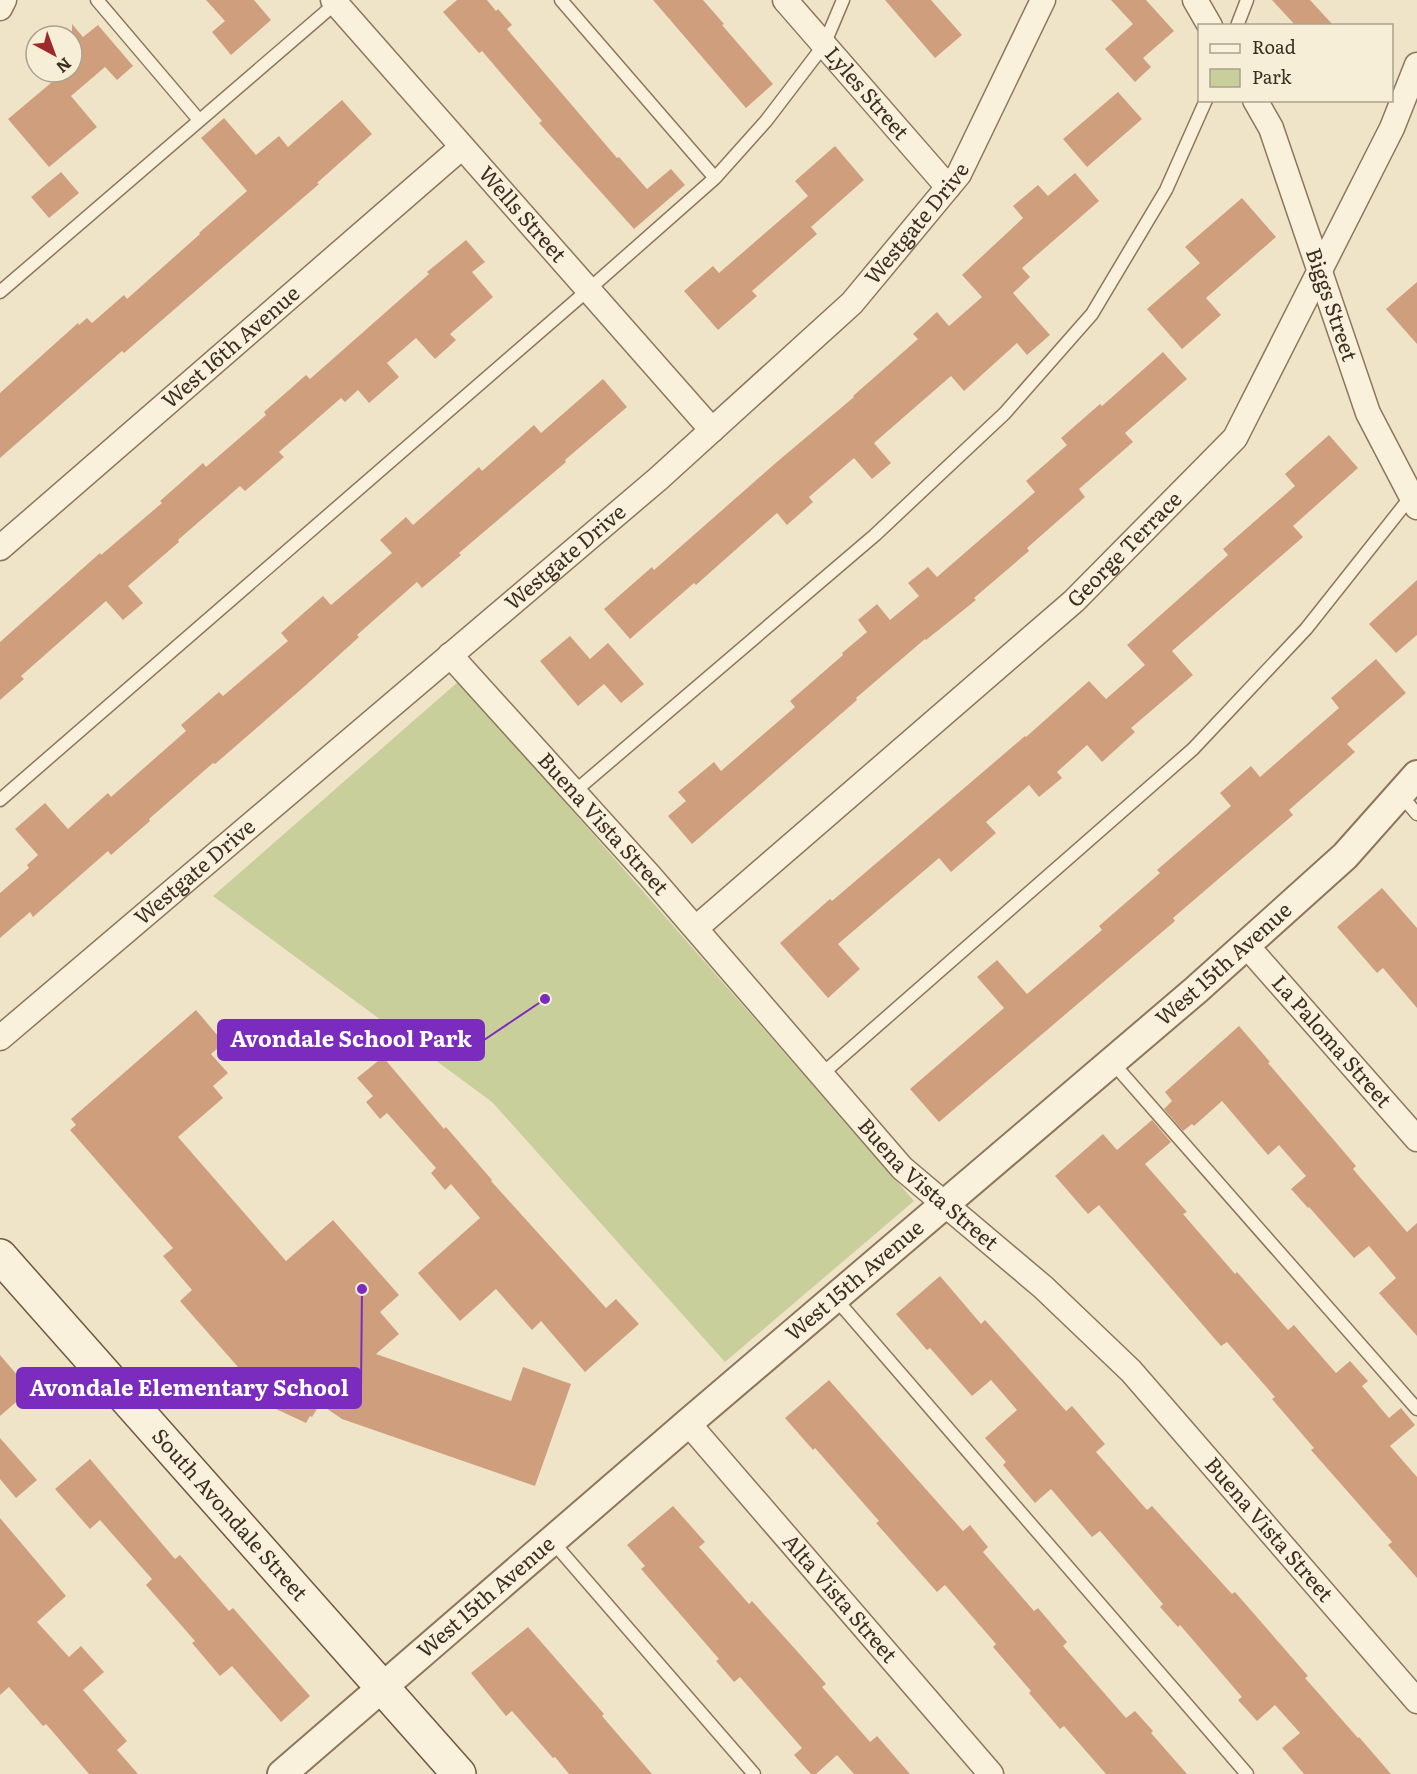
<svg xmlns="http://www.w3.org/2000/svg" width="1417" height="1774" font-family="Literata,serif">
<rect width="100%" height="100%" fill="#f0e4c8"/>
<path fill="#c9cf9b" d="M 459,681 L 914,1201 L 725,1362 L 492,1102 L 213,896 Z"/>
<path fill="#cf9f7d" d="M 206,0 L 254,0 L 271,20 L 231,55 L 212,32 L 225,21 Z
M 457,0 L 487,0 L 496,11 L 498,9 L 512,25 L 507,29 L 617,158 L 619,157 L 647,189 L 671,169 L 685,185 L 634,229 L 539,123 L 542,121 L 482,51 L 479,53 L 443,12 Z
M 653,0 L 703,0 L 724,24 L 722,25 L 773,84 L 746,108 Z
M 885,0 L 931,0 L 962,35 L 935,58 Z
M 1111,0 L 1146,0 L 1174,31 L 1143,58 L 1151,67 L 1135,82 L 1105,49 L 1133,24 Z
M 1272,0 L 1310,0 L 1334,26 L 1296,26 Z
M 72,24 L 83,37 L 98,25 L 133,66 L 117,80 L 105,67 L 71,96 L 97,127 L 49,167 L 8,119 L 64,72 L 72,72 Z
M 1118,92 L 1142,119 L 1087,167 L 1063,139 Z
M 342,100 L 372,134 L 317,183 L 319,184 L 124,353 L 122,351 L 0,458 L 0,393 L 78,323 L 79,325 L 87,318 L 92,323 L 124,295 L 127,299 L 200,234 L 199,233 L 247,191 L 201,138 L 224,118 L 256,155 L 279,136 L 288,147 Z
M 835,146 L 864,180 L 811,227 L 817,234 L 752,291 L 757,296 L 718,330 L 684,291 L 713,266 L 719,273 L 808,196 L 795,181 Z
M 61,172 L 79,193 L 49,218 L 31,197 Z
M 1075,173 L 1099,201 L 1022,268 L 1030,277 L 1013,293 L 1050,335 L 1027,355 L 1017,343 L 964,391 L 951,376 L 874,443 L 891,463 L 872,479 L 854,458 L 809,497 L 813,502 L 787,525 L 777,513 L 696,585 L 694,583 L 630,639 L 604,609 L 652,567 L 654,570 L 778,461 L 854,397 L 853,396 L 918,339 L 913,334 L 937,312 L 949,326 L 982,297 L 962,275 L 1023,218 L 1013,206 L 1038,185 L 1048,196 Z
M 1242,198 L 1276,237 L 1206,298 L 1221,315 L 1182,349 L 1147,309 L 1200,263 L 1185,247 Z
M 466,240 L 485,262 L 472,272 L 493,297 L 450,334 L 456,340 L 435,359 L 416,338 L 387,363 L 399,377 L 369,403 L 358,390 L 345,402 L 341,398 L 279,452 L 284,457 L 245,491 L 240,486 L 178,540 L 179,542 L 128,586 L 143,603 L 123,620 L 106,601 L 21,676 L 24,679 L 0,700 L 0,642 L 100,553 L 101,555 L 162,503 L 160,501 L 203,463 L 206,467 L 266,415 L 264,412 L 306,375 L 310,379 L 429,274 L 427,272 Z
M 1417,282 L 1417,344 L 1386,309 Z
M 1163,352 L 1187,379 L 1125,433 L 1133,442 L 1079,489 L 1085,497 L 1027,548 L 1029,551 L 974,598 L 976,600 L 926,640 L 925,639 L 856,698 L 857,700 L 692,844 L 668,816 L 686,801 L 678,792 L 714,762 L 721,771 L 795,707 L 790,701 L 843,655 L 842,653 L 867,632 L 858,620 L 877,604 L 890,620 L 919,596 L 908,583 L 928,567 L 937,577 L 1035,492 L 1026,481 L 1067,445 L 1061,438 L 1100,404 L 1102,406 Z
M 603,379 L 627,407 L 565,460 L 566,462 L 459,553 L 461,555 L 422,588 L 417,582 L 357,635 L 359,637 L 306,685 L 215,764 L 213,763 L 149,819 L 150,821 L 111,855 L 108,851 L 33,917 L 30,912 L 0,938 L 0,893 L 29,868 L 27,865 L 38,855 L 15,829 L 45,803 L 68,829 L 108,793 L 111,797 L 186,731 L 181,725 L 219,692 L 223,696 L 288,641 L 281,633 L 323,596 L 331,605 L 392,553 L 380,540 L 406,517 L 413,525 L 479,467 L 482,471 L 534,425 L 541,433 Z
M 1329,435 L 1358,468 L 1293,526 L 1303,537 L 1172,651 L 1193,675 L 1131,728 L 1135,732 L 1102,762 L 1087,745 L 1057,772 L 1062,778 L 1039,797 L 1029,785 L 986,822 L 996,833 L 951,872 L 939,858 L 838,944 L 860,969 L 828,998 L 780,943 L 830,899 L 832,901 L 1025,736 L 1026,737 L 1089,681 L 1106,699 L 1145,665 L 1127,645 L 1228,555 L 1223,549 L 1295,486 L 1285,474 Z
M 1417,580 L 1417,635 L 1396,653 L 1369,624 Z
M 570,636 L 590,659 L 608,643 L 644,684 L 621,703 L 604,684 L 578,706 L 540,661 Z
M 1376,659 L 1406,693 L 1347,744 L 1355,752 L 1289,810 L 1293,815 L 1173,918 L 1175,921 L 939,1122 L 910,1089 L 1004,1008 L 977,977 L 997,960 L 1027,994 L 1102,930 L 1099,926 L 1160,873 L 1157,870 L 1231,806 L 1220,793 L 1251,766 L 1260,777 L 1339,708 L 1331,698 Z
M 1382,888 L 1417,928 L 1417,1008 L 1383,968 L 1377,973 L 1337,927 Z
M 196,1010 L 224,1043 L 211,1054 L 228,1073 L 213,1086 L 223,1098 L 178,1137 L 286,1261 L 333,1220 L 399,1295 L 380,1312 L 399,1334 L 376,1354 L 511,1401 L 523,1367 L 571,1384 L 535,1486 L 342,1419 L 320,1404 L 312,1417 L 310,1416 L 306,1423 L 276,1409 L 266,1409 L 255,1397 L 260,1392 L 180,1301 L 192,1290 L 163,1256 L 173,1248 L 70,1130 L 76,1125 L 71,1119 Z
M 1239,1026 L 1270,1062 L 1268,1063 L 1356,1166 L 1353,1169 L 1407,1232 L 1417,1223 L 1417,1336 L 1379,1293 L 1396,1278 L 1369,1246 L 1354,1258 L 1309,1207 L 1308,1208 L 1291,1189 L 1306,1176 L 1279,1145 L 1268,1155 L 1222,1101 L 1194,1126 L 1192,1124 L 1183,1131 L 1164,1109 L 1172,1101 L 1165,1092 Z
M 383,1057 L 444,1129 L 446,1127 L 492,1180 L 491,1181 L 606,1308 L 616,1299 L 639,1324 L 585,1372 L 541,1321 L 532,1330 L 496,1289 L 460,1321 L 418,1273 L 480,1218 L 451,1184 L 445,1190 L 431,1173 L 436,1168 L 387,1113 L 380,1119 L 366,1102 L 373,1096 L 357,1078 Z
M 1152,1120 L 1171,1142 L 1145,1164 L 1187,1212 L 1183,1214 L 1235,1274 L 1237,1272 L 1288,1330 L 1294,1325 L 1336,1373 L 1350,1361 L 1368,1381 L 1362,1386 L 1389,1418 L 1401,1408 L 1415,1425 L 1390,1446 L 1417,1477 L 1417,1578 L 1388,1545 L 1392,1542 L 1311,1450 L 1314,1448 L 1272,1399 L 1275,1397 L 1227,1342 L 1221,1346 L 1099,1205 L 1088,1214 L 1055,1176 L 1103,1134 L 1117,1150 Z
M 940,1276 L 981,1324 L 985,1320 L 1066,1411 L 1072,1406 L 1105,1444 L 1096,1452 L 1147,1510 L 1152,1506 L 1232,1594 L 1235,1592 L 1308,1676 L 1305,1678 L 1358,1738 L 1359,1737 L 1391,1774 L 1304,1774 L 1282,1748 L 1300,1733 L 1275,1705 L 1257,1721 L 1238,1700 L 1242,1697 L 1180,1625 L 1178,1627 L 1160,1607 L 1163,1604 L 1100,1531 L 1092,1537 L 1051,1489 L 1035,1503 L 1003,1465 L 1006,1462 L 985,1438 L 1017,1410 L 991,1380 L 972,1396 L 930,1348 L 927,1350 L 896,1314 Z
M 0,1355 L 30,1390 L 0,1416 Z
M 829,1380 L 963,1531 L 970,1525 L 988,1547 L 983,1552 L 1034,1611 L 1038,1608 L 1067,1642 L 1063,1646 L 1126,1718 L 1135,1711 L 1153,1731 L 1151,1733 L 1187,1774 L 1106,1774 L 1064,1726 L 1060,1729 L 1029,1693 L 1031,1691 L 993,1647 L 996,1644 L 945,1585 L 937,1592 L 876,1523 L 879,1521 L 815,1448 L 813,1450 L 785,1418 Z
M 0,1438 L 37,1480 L 16,1498 L 0,1479 Z
M 90,1459 L 175,1559 L 180,1555 L 229,1611 L 233,1608 L 310,1696 L 281,1722 L 232,1666 L 220,1676 L 192,1643 L 195,1641 L 146,1585 L 152,1579 L 100,1520 L 90,1529 L 55,1489 Z
M 673,1506 L 705,1542 L 699,1547 L 749,1604 L 752,1601 L 796,1650 L 826,1684 L 822,1687 L 870,1742 L 877,1736 L 910,1774 L 854,1774 L 837,1755 L 816,1774 L 811,1774 L 794,1755 L 802,1748 L 740,1677 L 734,1682 L 716,1661 L 719,1659 L 641,1569 L 645,1566 L 627,1545 Z
M 0,1518 L 66,1596 L 37,1622 L 69,1657 L 81,1646 L 104,1672 L 83,1690 L 127,1741 L 117,1750 L 138,1774 L 89,1774 L 46,1724 L 43,1726 L 9,1687 L 0,1695 Z
M 528,1627 L 604,1714 L 602,1716 L 652,1774 L 569,1774 L 555,1757 L 553,1758 L 512,1711 L 506,1716 L 471,1673 Z"/>
<g fill="none" stroke-linecap="round" stroke-linejoin="round">
<g stroke="#8d765c" stroke-width="15">
<path id="service" d="M 97,0 L 199,120
M 561,0 L 715,178
M 1237,26 L 1247,0
M 0,292 L 336,3
M 574,792 L 875,535 L 1005,413 L 1092,314 L 1166,190 L 1206,100
M 1400,794 L 1417,814
M 0,800 L 588,290 L 715,178 L 766,121 L 824,45 L 843,0
M 1112,1062 L 1417,1409
M 822,1074 L 1193,749 L 1306,629 L 1413,494
M 835,1298 L 1247,1774
M 552,1541 L 754,1774"/>
</g>
<g stroke="#8d765c" stroke-width="27">
<g id="minor">
<path id="s1" d="M 333,0 L 712,430"/>
<path id="s2" d="M 785,0 L 948,187"/>
<path d="M 1195,0 L 1210,26"/>
<path d="M 0,8 L 4,0"/>
<path id="s3" d="M 1255,100 L 1271,128 L 1368,413 L 1417,507"/>
<path id="s4" d="M 0,548 L 462,147"/>
<path id="s5" d="M 450,655 L 649,875 L 902,1168 L 1043,1287 L 1131,1371 L 1417,1701"/>
<path id="s6" d="M 696,928 L 1074,601 L 1235,438 L 1392,128 L 1417,65"/>
<path id="s7" d="M 1246,945 L 1417,1139"/>
<path id="s8" d="M 0,1038 L 658,479 L 852,303 L 959,174 L 1043,0"/>
<path id="s9" d="M 688,1423 L 991,1774"/>
</g>
</g>
<g stroke="#8d765c" stroke-width="32">
<g id="tertiary">
<path id="s10" d="M 282,1774 L 688,1423 L 1196,990 L 1345,856 L 1417,775"/>
</g>
</g>
<g stroke="#6f573f" stroke-width="36">
<g id="secondary">
<path id="s11" d="M 0,1256 L 459,1774"/>
</g>
</g>
<use href="#service" stroke="#faf1dc" stroke-width="12"/>
<use href="#minor" stroke="#faf1dc" stroke-width="24"/>
<use href="#tertiary" stroke="#faf1dc" stroke-width="28"/>
<use href="#secondary" stroke="#faf1dc" stroke-width="33"/>
</g>
<g text-anchor="middle" stroke-width="6" stroke-linejoin="round" paint-order="stroke">
<g font-size="21" fill="#3d2e20" stroke="#f7eed8">
<text dy="7" stroke="none"><textPath href="#s2" startOffset="124">Lyles Street</textPath></text>
<text dy="7" stroke="none"><textPath href="#s1" startOffset="286">Wells Street</textPath></text>
<text dy="7" stroke="none"><textPath href="#s8" startOffset="1228">Westgate Drive</textPath></text>
<text dy="7" stroke="none"><textPath href="#s3" startOffset="219">Biggs Street</textPath></text>
<text dy="7" stroke="none"><textPath href="#s4" startOffset="306">West 16th Avenue</textPath></text>
<text dy="7" stroke="none"><textPath href="#s6" startOffset="572">George Terrace</textPath></text>
<text dy="7" stroke="none"><textPath href="#s8" startOffset="742">Westgate Drive</textPath></text>
<text dy="7" stroke="none"><textPath href="#s5" startOffset="228">Buena Vista Street</textPath></text>
<text dy="7" stroke="none"><textPath href="#s8" startOffset="256">Westgate Drive</textPath></text>
<text dy="7" stroke="none"><textPath href="#s10" startOffset="1242">West 15th Avenue</textPath></text>
<text dy="7" stroke="none"><textPath href="#s7" startOffset="129">La Paloma Street</textPath></text>
<text dy="7" stroke="none"><textPath href="#s5" startOffset="714">Buena Vista Street</textPath></text>
<text dy="7" stroke="none"><textPath href="#s10" startOffset="756">West 15th Avenue</textPath></text>
<text dy="7" stroke="none"><textPath href="#s11" startOffset="346">South Avondale Street</textPath></text>
<text dy="7" stroke="none"><textPath href="#s5" startOffset="1200">Buena Vista Street</textPath></text>
<text dy="7" stroke="none"><textPath href="#s10" startOffset="270">West 15th Avenue</textPath></text>
<text dy="7" stroke="none"><textPath href="#s9" startOffset="232">Alta Vista Street</textPath></text>
</g>
</g>
<path fill="none" stroke="#7b2cbf" stroke-width="2" d="M545 999L484 1040M362 1289L361 1388"/>
<g fill="#7b2cbf" stroke="#f7eed8" stroke-width="2">
<circle cx="545" cy="999" r="6"/>
<circle cx="362" cy="1289" r="6"/>
</g>
<g fill="#7b2cbf" stroke="#7b2cbf" stroke-width="2">
<rect x="218" y="1020" width="266" height="40" rx="6"/>
<rect x="17" y="1368" width="344" height="40" rx="6"/>
</g>
<g font-size="22" text-anchor="middle" font-weight="bold" fill="#fff">
<text x="351" y="1047">Avondale School Park</text>
<text x="189" y="1396">Avondale Elementary School</text>
</g>
<rect x="1198" y="24" width="195" height="78" fill="#f7eed8" stroke="#ada18e" stroke-width="1.5"/>
<rect x="1210" y="44" width="30" height="9" fill="#faf1dc" stroke="#ada18e" stroke-width="1.5"/>
<text x="1252" y="54" font-size="18" fill="#3d2e20">Road</text>
<rect x="1210" y="69" width="30" height="18" fill="#c9cf9b" stroke="#ada18e" stroke-width="1.5"/>
<text x="1252" y="84" font-size="18" fill="#3d2e20">Park</text>
<g transform="translate(54 54) rotate(139)"><circle r="28" fill="#f7eed8" stroke="#ada18e" stroke-width="1.5"/>
<path d="M0-4.5L10 22L0 15L-10 22Z" fill="#9e2a2b"/>
<text y="-9" font-size="16" font-weight="bold" text-anchor="middle" fill="#3d2e20">N</text>
</g>
</svg>
